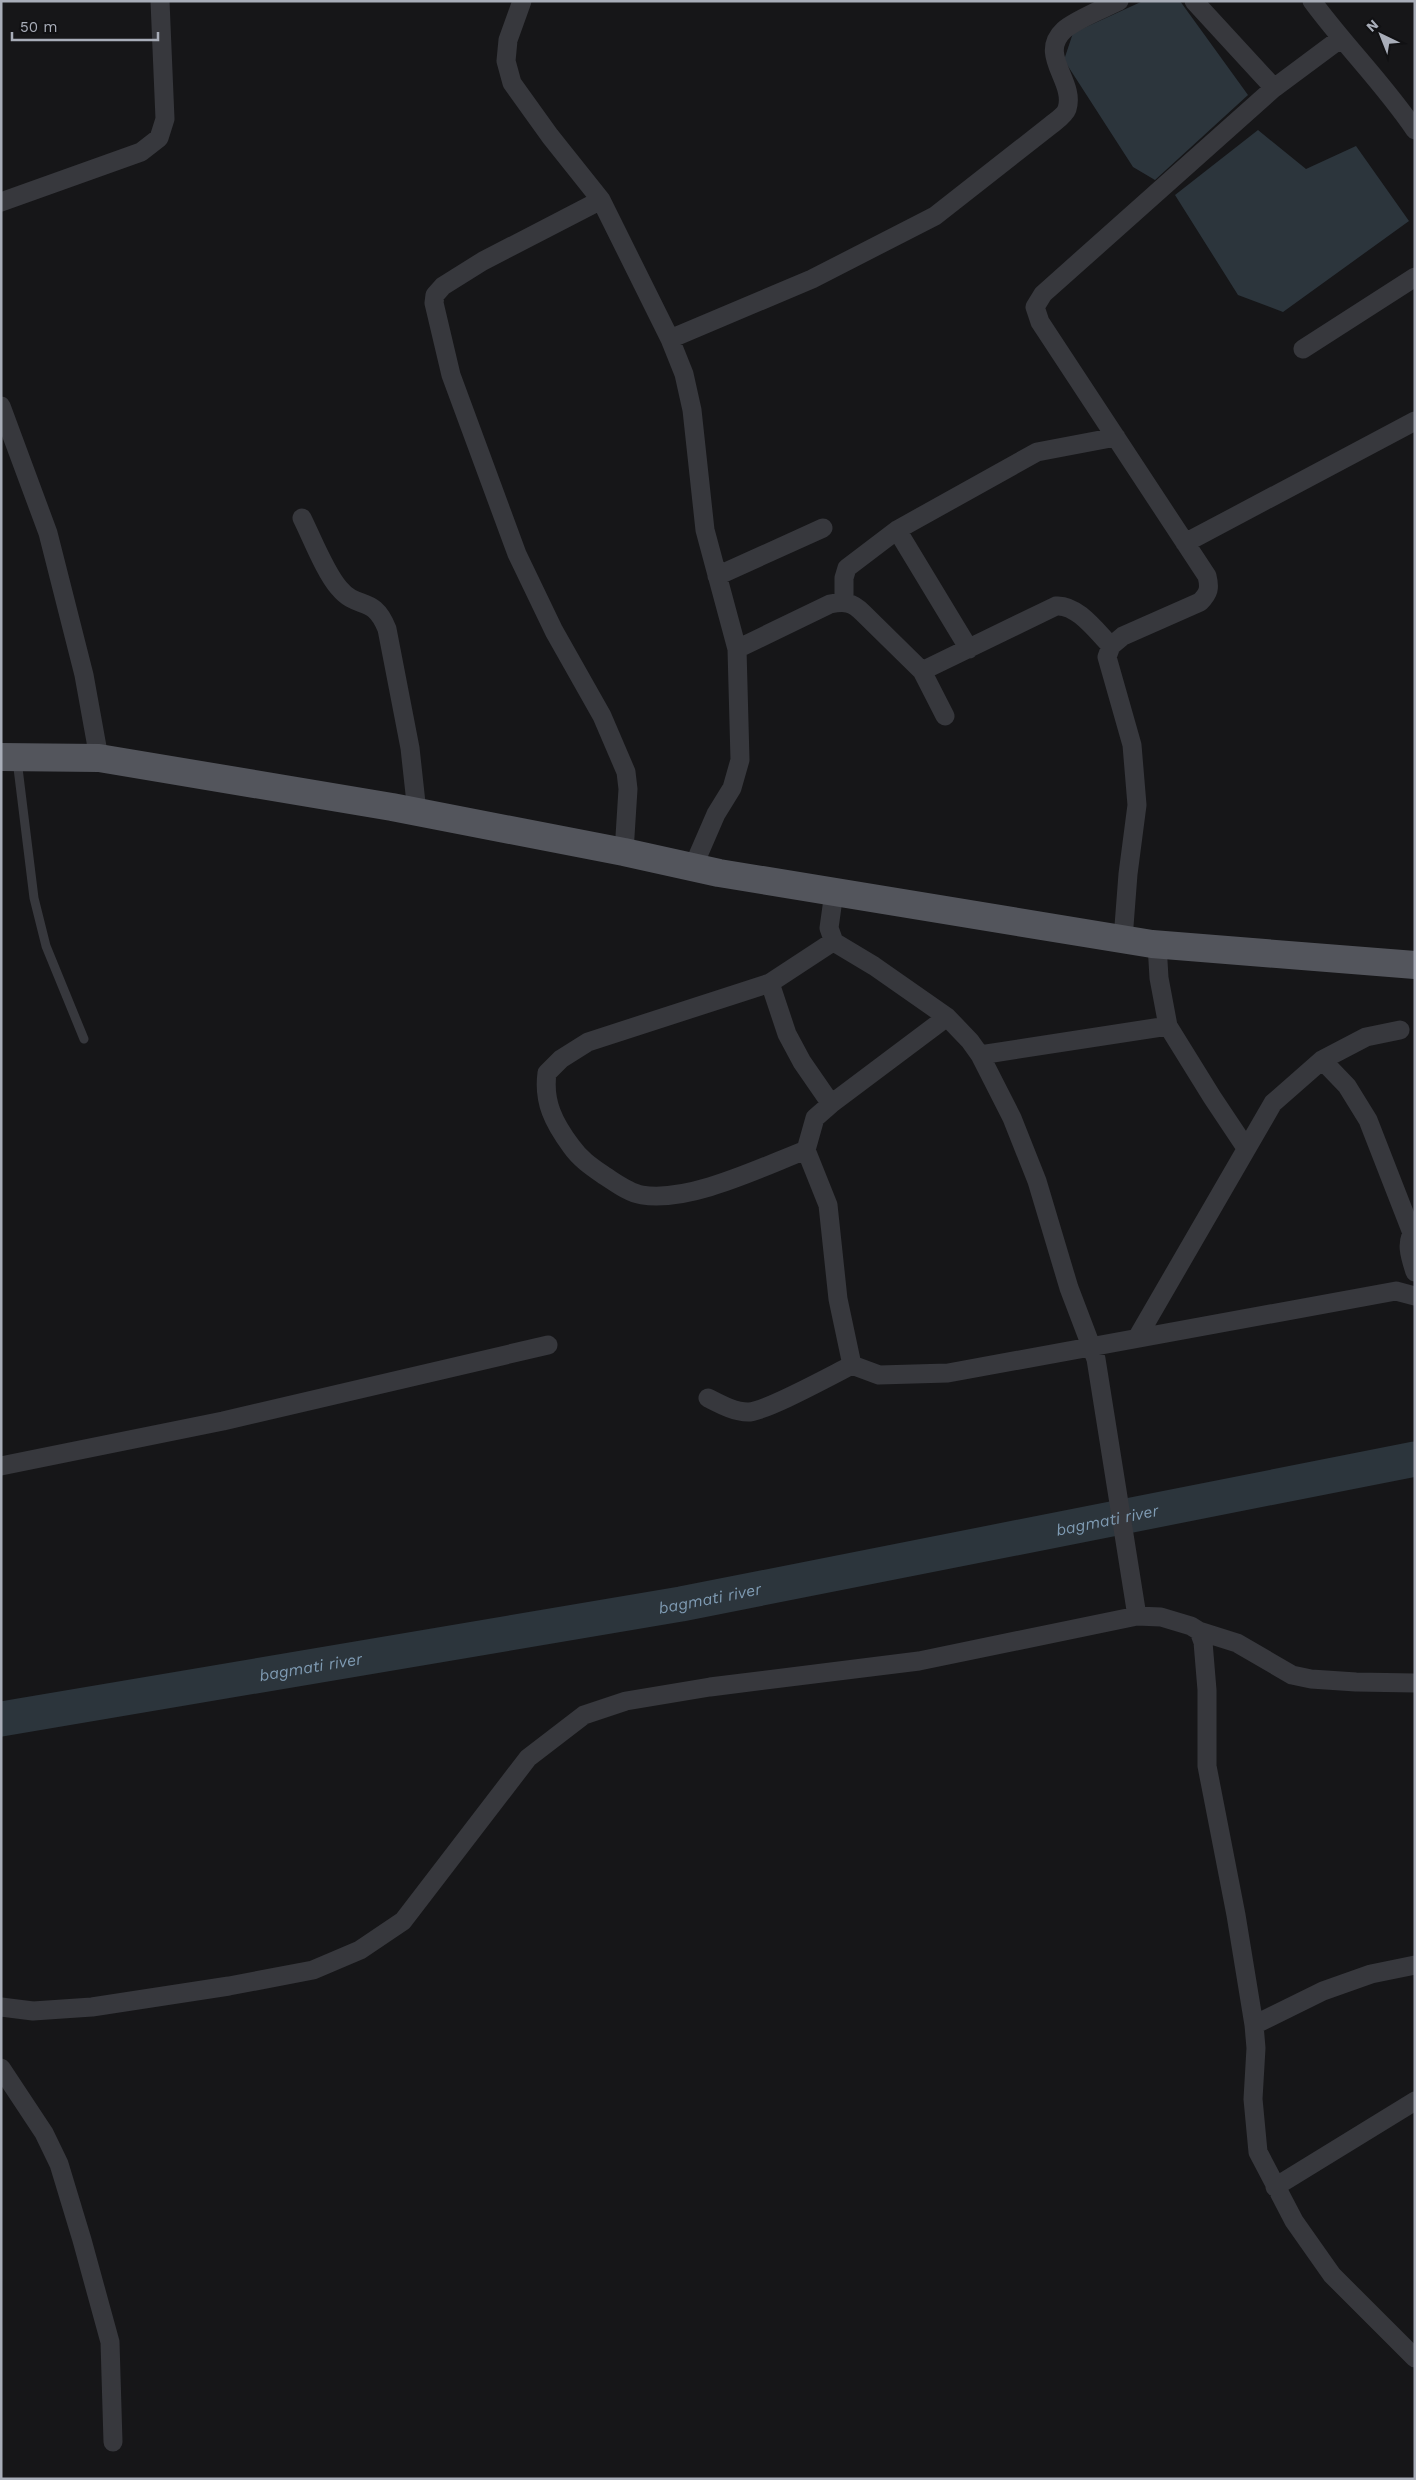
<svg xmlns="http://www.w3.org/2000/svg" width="1416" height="2480" font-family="'Work Sans',sans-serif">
<rect width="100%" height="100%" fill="#161618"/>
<path fill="#2c353c" d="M 1143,1 L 1180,1 L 1248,95 L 1155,180 L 1133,167 L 1064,60 L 1073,33 Z
M 1258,130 L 1306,169 L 1356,146 L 1409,221 L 1283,312 L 1238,295 L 1175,195 Z"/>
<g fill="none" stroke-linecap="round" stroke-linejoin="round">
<path stroke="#2c353c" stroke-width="35" id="s1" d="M 1,1719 L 681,1604 L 1415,1459"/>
<path stroke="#37383d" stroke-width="9" d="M 17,760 L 34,898 L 46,946 L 84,1039"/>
<path stroke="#37383d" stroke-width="19" d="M 522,1 L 508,40 L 506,61 L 512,83 L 550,136 L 601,200 L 670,339 L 684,374 L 692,410 L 705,530 L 737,649 L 740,760 L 732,788 L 716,814 L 693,867
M 1194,1 L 1274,88
M 1312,1 C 1345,46 1384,84 1415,130
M 601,200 L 483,261 L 443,286 L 435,295 L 434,303 L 451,375 L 517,554 L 554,631 L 602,716 L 626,772 L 628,789 L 624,852
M 1,202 L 141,152 L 159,138 L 165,119 L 160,1
M 670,339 L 812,279 L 935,216 L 1051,125 C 1056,121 1065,115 1067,109 C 1076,81 1037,55 1064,30 C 1075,20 1105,8 1119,1
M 1303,349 L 1415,277
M 1,406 L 48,533 L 84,675 L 99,758
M 302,518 C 312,538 325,572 339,588 C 358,611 373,594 387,629 L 410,748 L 417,812
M 897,530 L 969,649
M 1185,543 L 1415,421
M 717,576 L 823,528
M 844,601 L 844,578 L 847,568 L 897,530 L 1037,452 L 1116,437
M 737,649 L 830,604 C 845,601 852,602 863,613 L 922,671 L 945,716
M 922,671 L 1056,606 C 1077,604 1097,632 1111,646
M 834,892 L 829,928 L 834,942 L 874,966 L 947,1017 L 970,1041 L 980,1055 L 1012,1118 L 1037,1181 L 1069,1288 L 1096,1359 L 1137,1616
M 1123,939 L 1128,874 L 1137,805 L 1132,745 L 1107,657 L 1111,646 L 1123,636 L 1200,602 C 1209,593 1210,588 1207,576 L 1040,322 L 1035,307 L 1043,294 L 1274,88 L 1340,39
M 1157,944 L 1159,978 L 1168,1026 L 1212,1097 L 1246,1148
M 770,983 L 787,1034 L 802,1062 L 831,1104
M 947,1017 L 831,1104 L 815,1118 L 806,1150 L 828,1205 L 838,1299 L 852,1365 L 879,1375 L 948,1373 L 1396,1291 L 1415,1296
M 980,1055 L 1168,1026
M 1322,1060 L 1347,1086 L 1368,1120 L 1412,1233
M 806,1150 C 762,1167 689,1203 642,1195 C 629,1193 616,1183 605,1176 C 592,1167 580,1159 571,1146 C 554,1123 543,1102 547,1073 L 561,1059 L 588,1042 L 770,983 L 834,941
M 1415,1231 C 1404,1241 1411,1259 1415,1272
M 1137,1338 L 1273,1103 L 1322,1060 L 1366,1037 L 1400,1030
M 708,1398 C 720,1404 734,1412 748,1412 C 765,1412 832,1375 852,1365
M 1,1466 L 223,1421 L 548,1345
M 1199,1631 L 1237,1643 L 1292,1675 L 1311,1679 L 1356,1682 L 1415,1683
M 1,2007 L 33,2011 L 92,2007 L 229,1986 L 313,1970 L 360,1950 L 403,1921 L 528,1758 L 584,1715 L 626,1701 L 710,1687 L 919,1661 L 1137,1616 L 1161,1617 L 1191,1626 L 1199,1631 L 1203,1642 L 1207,1690 L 1207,1766 L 1236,1915 L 1254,2025 L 1256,2048 L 1253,2099 L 1258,2152 L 1294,2221 L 1332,2275 L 1415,2358
M 1254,2025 L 1323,1991 L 1371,1974 L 1415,1965
M 1,2068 L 44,2133 L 59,2164 L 82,2240 L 110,2342 L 113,2442
M 1275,2187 L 1415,2101"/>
<path stroke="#53555c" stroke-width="28" d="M 1,757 L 99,758 L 392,807 L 624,852 L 719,873 L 1152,944 L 1415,965"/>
</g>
<g text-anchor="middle" stroke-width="4" stroke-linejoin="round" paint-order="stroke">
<g font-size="16" font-style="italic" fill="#7f9bb3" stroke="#111113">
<text dy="6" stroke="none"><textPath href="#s1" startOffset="1124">bagmati river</textPath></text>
<text dy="6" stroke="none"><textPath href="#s1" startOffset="719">bagmati river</textPath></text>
<text dy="6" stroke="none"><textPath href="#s1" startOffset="314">bagmati river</textPath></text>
</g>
</g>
<rect width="1416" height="2480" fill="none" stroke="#a8adb8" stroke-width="5"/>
<g transform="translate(1381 35) rotate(317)" stroke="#111113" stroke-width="4" paint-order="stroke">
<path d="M0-4L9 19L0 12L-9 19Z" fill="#a8adb8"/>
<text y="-8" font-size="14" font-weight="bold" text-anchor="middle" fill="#a8adb8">N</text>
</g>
<path d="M12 32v8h146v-8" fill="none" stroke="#a8adb8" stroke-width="2.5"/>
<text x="20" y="32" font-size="15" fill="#a8adb8" stroke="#111113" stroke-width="4" paint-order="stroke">50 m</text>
</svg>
